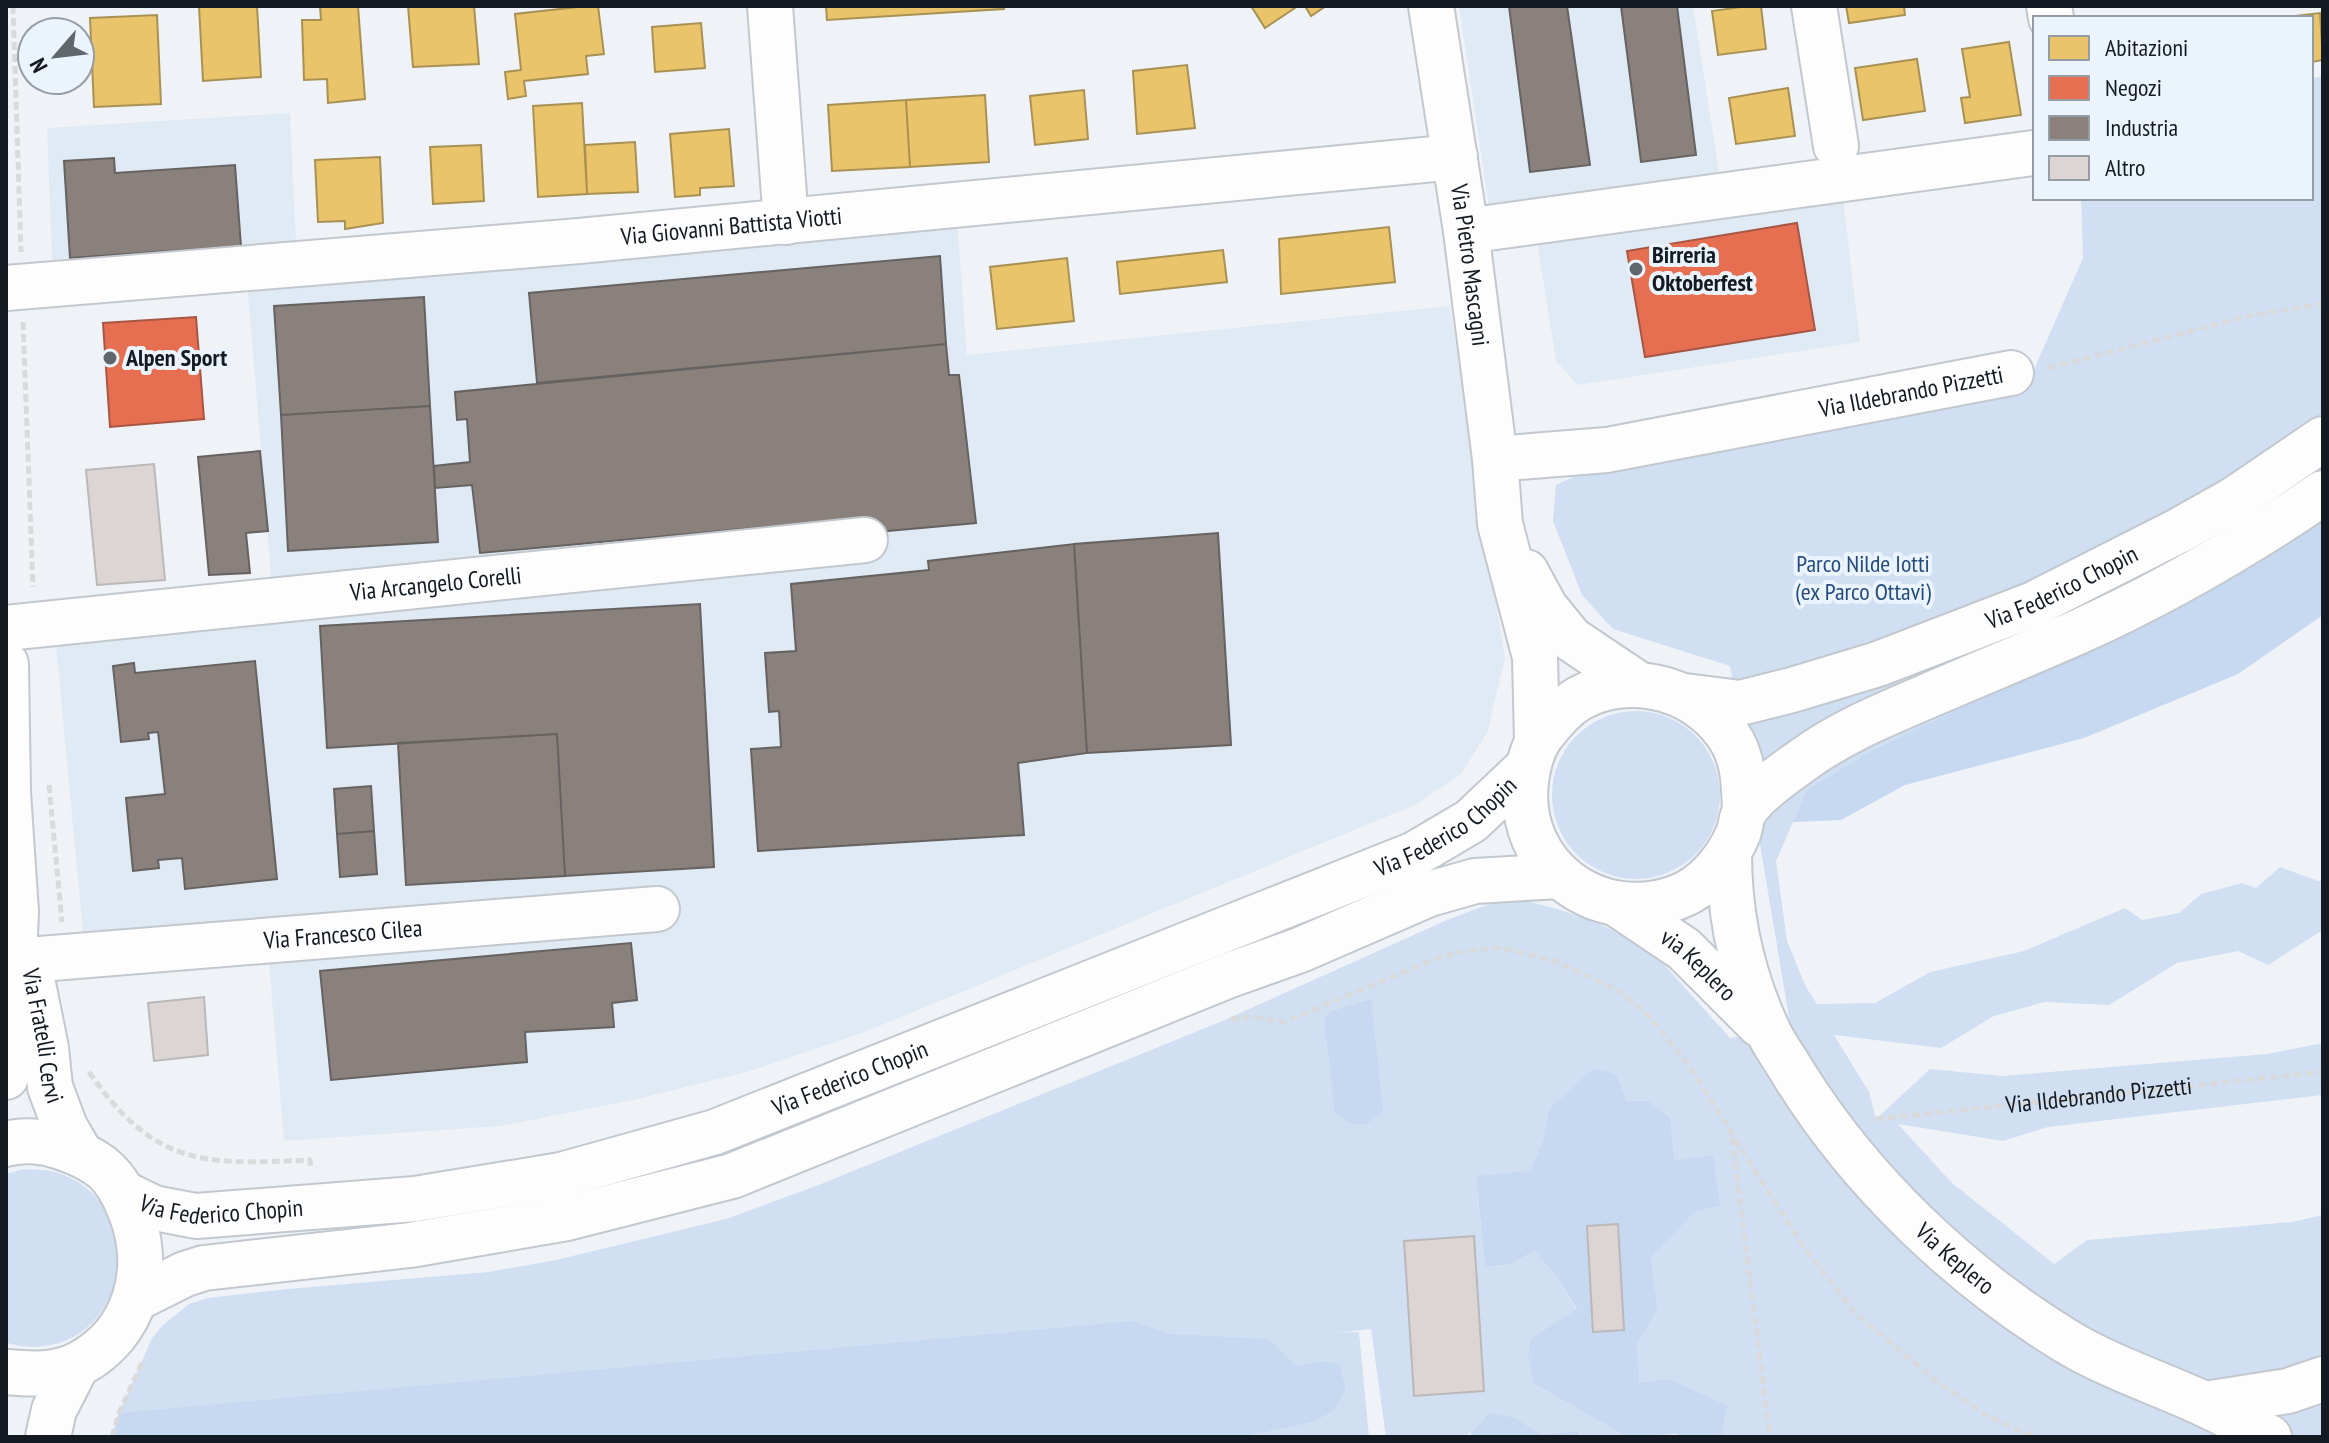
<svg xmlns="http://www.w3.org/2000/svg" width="2329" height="1443" font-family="'PT Sans Narrow',sans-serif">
<rect width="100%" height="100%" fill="#eff3f8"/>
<path fill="#e0eaf5" d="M 1459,6 L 1693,6 L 1723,197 L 1841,181 L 1860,342 L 1578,385 L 1556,361 L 1534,223 L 1492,228 Z
M 290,113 L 297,264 L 956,205 L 967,355 L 1450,306 L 1505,659 L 1487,733 L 1461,774 L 1415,805 L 862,1033 L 747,1072 L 633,1100 L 500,1126 L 284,1141 L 267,941 L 85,955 L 54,623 L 273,599 L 246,269 L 53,284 L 47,128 Z"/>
<path fill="#d0e0f2" d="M 2323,76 L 2323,515 L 2125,630 L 1870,751 L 1806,792 L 1776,861 L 1787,941 L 1806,987 L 1817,1004 L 1875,1003 L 1930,972 L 2024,951 L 2125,908 L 2142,920 L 2179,913 L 2201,894 L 2242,883 L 2256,888 L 2280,867 L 2318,881 L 2323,881 L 2323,930 L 2268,965 L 2238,951 L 2177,963 L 2109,1005 L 2045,1002 L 1994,1016 L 1941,1048 L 1834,1035 L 1869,1092 L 1876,1119 L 1930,1069 L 2003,1076 L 2267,1054 L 2323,1043 L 2323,1095 L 2048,1127 L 2003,1141 L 1898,1124 L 1952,1183 L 2054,1264 L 2087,1240 L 2292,1222 L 2323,1215 L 2323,1437 L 1721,1437 L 1728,1406 L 1638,1384 L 1637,1344 L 1658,1309 L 1651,1258 L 1696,1211 L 1713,1157 L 1673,1160 L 1549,1109 L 1542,1144 L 1530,1172 L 1476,1177 L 1485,1267 L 1512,1264 L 1534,1251 L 1558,1278 L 1577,1310 L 1534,1384 L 1627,1437 L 1578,1437 L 1577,1431 L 1540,1434 L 1516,1418 L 1468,1434 L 1468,1437 L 1386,1437 L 1371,1329 L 1337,1333 L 1359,1332 L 1369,1437 L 1242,1437 L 1311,1423 L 1333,1412 L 1319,1361 L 1296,1366 L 112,1437 L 119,1413 L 152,1338 L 162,1326 L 189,1304 L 208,1298 L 288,1289 L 488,1272 L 556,1260 L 726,1219 L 816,1186 L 1220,1022 L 1447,920 L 1492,903 L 1526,901 L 1558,909 L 1604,926 L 1652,951 L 1730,1038 L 1791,1029 L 1730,666 L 1613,629 L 1582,595 L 1553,521 L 1556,485 L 1600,464 L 2028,383 L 2083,258 L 2081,198 L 2311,198 L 2311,79 Z
M1552 795a84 84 0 1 1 168 0a84 84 0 1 1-168 0Z
M 24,1169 C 33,1170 45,1169 55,1172 C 152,1200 132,1348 31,1347 C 23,1347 14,1344 6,1343 L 6,1174 Z"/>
<path fill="#c6d9f0" d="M 2323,515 L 2323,615 L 2238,674 L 2084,738 L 1905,785 L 1841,820 L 1793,822 L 1806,791 L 1870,751 L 2125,630 Z
M 1371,999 L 1383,1112 L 1367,1123 L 1354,1125 L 1335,1114 L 1324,1019 L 1329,1012 Z
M 1594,1068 L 1616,1074 L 1626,1101 L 1648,1101 L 1670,1118 L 1674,1160 L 1713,1156 L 1720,1206 L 1696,1211 L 1651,1258 L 1658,1309 L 1637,1344 L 1639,1383 L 1668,1379 L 1728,1406 L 1721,1437 L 1678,1437 L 1677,1434 L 1627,1437 L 1534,1384 L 1528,1356 L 1531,1339 L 1577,1309 L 1558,1278 L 1534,1251 L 1512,1264 L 1485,1267 L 1476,1176 L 1530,1171 L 1542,1144 L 1549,1109 Z
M 1133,1321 L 1169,1334 L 1269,1339 L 1296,1366 L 1319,1361 L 1339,1364 L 1346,1389 L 1333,1412 L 1311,1423 L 1242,1437 L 112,1437 L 119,1413 Z
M 1489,1413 L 1516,1418 L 1540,1434 L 1578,1431 L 1578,1437 L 1468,1437 Z"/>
<path fill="#e9c46a" stroke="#a99154" stroke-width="2" d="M 199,6 L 257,6 L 261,77 L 203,81 Z
M 320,6 L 358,6 L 365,99 L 328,103 L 327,79 L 304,80 L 302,20 L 321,20 Z
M 408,6 L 474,6 L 479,64 L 413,67 Z
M 587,6 L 598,6 L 604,54 L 586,56 L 588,74 L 524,81 L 526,96 L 508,99 L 505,72 L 521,70 L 515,14 Z
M 826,6 L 1004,6 L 1004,9 L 827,20 Z
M 1251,6 L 1298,6 L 1265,28 Z
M 1305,6 L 1326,6 L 1311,16 Z
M 1748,6 L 1761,6 L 1766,49 L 1718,55 L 1712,11 Z
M 1846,6 L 1904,6 L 1905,15 L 1849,23 Z
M 2320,13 L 2323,60 L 2311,62 L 2311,18 L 2287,17 Z
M 157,15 L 161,104 L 94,107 L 90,18 Z
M 701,23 L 705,68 L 655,72 L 652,27 Z
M 2009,42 L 2021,115 L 1965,123 L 1961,98 L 1970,97 L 1962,49 Z
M 1917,59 L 1925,111 L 1863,120 L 1855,68 Z
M 1187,65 L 1195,128 L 1137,134 L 1133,71 Z
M 1788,88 L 1795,136 L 1736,144 L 1729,98 Z
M 1084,90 L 1088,139 L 1035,145 L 1030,96 Z
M 985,95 L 989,162 L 910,167 L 906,100 Z
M 906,100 L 910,167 L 832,171 L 828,105 Z
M 582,103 L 587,194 L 538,197 L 533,106 Z
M 729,129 L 734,186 L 700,188 L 700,195 L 675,197 L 670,134 Z
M 635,142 L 638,192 L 587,194 L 585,145 Z
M 481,145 L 484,201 L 433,204 L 430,147 Z
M 380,157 L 383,223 L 345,229 L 345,221 L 318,222 L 315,160 Z
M 1389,227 L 1395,282 L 1281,294 L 1279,239 Z
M 1223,250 L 1227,282 L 1120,294 L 1117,262 Z
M 1067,258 L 1074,321 L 997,329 L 990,267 Z"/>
<path fill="#e76f51" stroke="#a75643" stroke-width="2" d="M 1797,223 L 1815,330 L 1645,357 L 1627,251 Z
M 196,317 L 204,419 L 110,427 L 103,323 Z"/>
<path fill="#8a817c" stroke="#666261" stroke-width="2" d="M 1509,6 L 1567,6 L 1590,165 L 1530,172 Z
M 1621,6 L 1677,6 L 1696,155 L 1641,162 Z
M 114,158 L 115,173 L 235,165 L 241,246 L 70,258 L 64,161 Z
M 940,256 L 946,344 L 537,383 L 529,293 Z
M 424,297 L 430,406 L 281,415 L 274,306 Z
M 946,344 L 949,375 L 959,375 L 976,523 L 788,540 L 787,525 L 480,553 L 472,485 L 435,488 L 434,466 L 470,462 L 467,419 L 457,420 L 455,392 Z
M 430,406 L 438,542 L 288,551 L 281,415 Z
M 260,451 L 268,531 L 246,533 L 250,573 L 209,575 L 198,457 Z
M 1218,533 L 1231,745 L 1087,753 L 1074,544 Z
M 1074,544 L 1087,753 L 1018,763 L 1024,835 L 758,851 L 751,749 L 781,747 L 779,711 L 769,712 L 765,653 L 796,651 L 791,584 L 929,570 L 928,561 Z
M 700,604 L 714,867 L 565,876 L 557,734 L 327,748 L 320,626 Z
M 255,661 L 277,879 L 185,889 L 182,858 L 158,860 L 159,868 L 133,871 L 126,798 L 165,794 L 158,732 L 148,733 L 149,739 L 121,742 L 113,666 L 134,663 L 135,673 Z
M 557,734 L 565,876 L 406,885 L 398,743 Z
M 371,786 L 374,831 L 337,834 L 334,789 Z
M 374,831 L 377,874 L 340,877 L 337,834 Z
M 631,943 L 637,1000 L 612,1003 L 614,1027 L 525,1032 L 527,1062 L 331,1080 L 320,971 Z"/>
<path fill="#dcd5d4" stroke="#bbb8b9" stroke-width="2" d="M 154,464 L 165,580 L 97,585 L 86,470 Z
M 204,997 L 208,1055 L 154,1061 L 148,1003 Z
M 1618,1224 L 1624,1330 L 1593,1332 L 1587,1226 Z
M 1474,1236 L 1484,1391 L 1414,1396 L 1404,1241 Z"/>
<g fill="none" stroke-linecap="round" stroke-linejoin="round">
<g stroke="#c2c8ce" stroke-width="48">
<g id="minor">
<path d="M 770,6 L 786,222"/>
<path id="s2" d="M 1431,6 L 1466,231 L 1495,459 L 1500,524 L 1535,657 L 1537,742"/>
<path d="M 1814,6 L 1836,146"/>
<path d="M 2049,6 L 2051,18"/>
<path d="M 1466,231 L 2033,153"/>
<path id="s3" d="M 6,288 L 579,241 L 1455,157"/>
<path id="s4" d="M 1495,459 L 1607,450 L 2011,373"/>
<path d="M 1526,572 L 1545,607 L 1571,639 L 1638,684"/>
<path id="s5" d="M 6,628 L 865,540"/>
<path id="s6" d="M 1729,853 C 1729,916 1742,977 1770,1035 C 1777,1049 1787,1062 1795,1076 C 1861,1182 1960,1276 2066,1341 C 2109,1367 2159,1383 2204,1404 C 2226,1414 2248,1426 2269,1437"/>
<path id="s7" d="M 1617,904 L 1684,949 L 1760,1025"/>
<path id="s8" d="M 28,960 L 657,909"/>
<path d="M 2205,1404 L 2288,1391 L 2323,1379"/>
</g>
</g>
<g stroke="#c2c8ce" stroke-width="48">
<g id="major">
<path d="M 6,664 L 8,792 L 16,912 L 9,1069 L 6,1077"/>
<path id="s9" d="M 1685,696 L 1740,703 L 1792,690 L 1878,664 L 2034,604 L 2180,530 L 2235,499 L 2323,439"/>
<path d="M 1745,810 C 1744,787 1744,764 1733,743 C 1704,690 1633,669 1580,698 C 1564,707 1552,722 1541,736 C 1532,749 1528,766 1526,781 C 1516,867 1598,927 1678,897 C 1705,887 1727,860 1738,834 C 1741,827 1741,815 1746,809 C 1757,792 1786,772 1803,760 C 1840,733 1881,716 1923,698 C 1976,675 2028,654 2080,631 C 2166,592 2245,546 2323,493"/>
<path id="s10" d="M 30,969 L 46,1048 L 50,1087 L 65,1127 L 80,1153"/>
<path d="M 6,1144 C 23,1139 44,1141 61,1147 C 76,1152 91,1158 104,1169 C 117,1180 124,1195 130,1210 C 153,1268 137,1333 79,1364 C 56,1376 30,1374 6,1372"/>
<path id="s11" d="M 123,1193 L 154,1208 L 196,1216 L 415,1199 L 561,1175 L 715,1132 L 1415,854 L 1471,821 L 1527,768"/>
<path d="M 137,1298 L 185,1274 L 204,1268 L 410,1245 L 567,1218 L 732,1176 L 1227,976 L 1300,950 L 1429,894 L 1475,881 L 1559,876"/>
<path d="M 48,1437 L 54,1410 L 77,1365"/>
</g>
</g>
<g stroke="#d9dadc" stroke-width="5" stroke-dasharray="8 4" stroke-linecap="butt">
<path d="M 13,6 L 21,252"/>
<path d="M 23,322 L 33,587"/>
<path d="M 2048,368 L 2253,315 L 2323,304"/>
<path d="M 49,785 L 62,922"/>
<path d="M 1231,1019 L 1252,1017 L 1284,1022 L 1440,957 L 1471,950 L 1501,948 L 1556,961 L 1621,992 L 1649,1016 L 1690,1067 L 1802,1245 L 1856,1314 L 1939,1383 L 1988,1416 L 2034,1437"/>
<path d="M 89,1072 C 155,1167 204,1165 310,1160 L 311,1170"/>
<path id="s1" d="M 1876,1119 L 2323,1072"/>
<path d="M 1732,1138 L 1770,1437"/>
<path d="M 112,1437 L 119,1413 L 142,1363"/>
</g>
<use href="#minor" stroke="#fdfdfe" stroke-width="44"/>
<use href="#major" stroke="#fdfdfe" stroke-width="44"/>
</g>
<g fill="#60666c" stroke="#ebf3fc" stroke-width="3">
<circle cx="1636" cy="269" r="8"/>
<circle cx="110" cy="358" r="8"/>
</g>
<g text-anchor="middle" stroke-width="8" stroke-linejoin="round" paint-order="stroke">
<g font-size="24" fill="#131a21" stroke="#ebf3fc">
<text dy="8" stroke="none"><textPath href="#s3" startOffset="728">Via Giovanni Battista Viotti</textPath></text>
<text dy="8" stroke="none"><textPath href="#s2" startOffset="262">Via Pietro Mascagni</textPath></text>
<text dy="8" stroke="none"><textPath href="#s4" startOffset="422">Via Ildebrando Pizzetti</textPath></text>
<text dy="8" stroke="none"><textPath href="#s5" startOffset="432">Via Arcangelo Corelli</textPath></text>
<text dy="8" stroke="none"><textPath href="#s9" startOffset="398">Via Federico Chopin</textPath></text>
<text dy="8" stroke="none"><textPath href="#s11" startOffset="1398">Via Federico Chopin</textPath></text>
<text dy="8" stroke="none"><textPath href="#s8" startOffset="316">Via Francesco Cilea</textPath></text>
<text dy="8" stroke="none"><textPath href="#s7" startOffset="102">via Keplero</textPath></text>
<text dy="8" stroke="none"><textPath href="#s10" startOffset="68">Via Fratelli Cervi</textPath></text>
<text dy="8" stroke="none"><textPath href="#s11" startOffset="750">Via Federico Chopin</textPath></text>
<text dy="8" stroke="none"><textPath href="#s1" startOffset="224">Via Ildebrando Pizzetti</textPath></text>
<text dy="8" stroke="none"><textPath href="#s11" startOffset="102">Via Federico Chopin</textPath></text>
<text dy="8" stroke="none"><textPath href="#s6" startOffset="480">Via Keplero</textPath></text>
</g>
<g font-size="24" font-weight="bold" fill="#131a21" stroke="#ebf3fc" text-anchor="start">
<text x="1652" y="263">Birreria<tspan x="1652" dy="28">Oktoberfest</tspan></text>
<text x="126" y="366">Alpen Sport</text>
</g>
<g font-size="24" fill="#234c7c" stroke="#ebf3fc">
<text x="1863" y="572">Parco Nilde Iotti<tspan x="1863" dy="28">(ex Parco Ottavi)</tspan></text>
</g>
</g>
<rect width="2329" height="1443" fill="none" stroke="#131a21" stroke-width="16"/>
<rect x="2033" y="16" width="280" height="184" fill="#ebf3fc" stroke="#959ca4" stroke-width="2"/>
<rect x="2049" y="36" width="40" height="24" fill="#e9c46a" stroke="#959ca4" stroke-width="2"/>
<text x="2105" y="56" font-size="24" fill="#131a21">Abitazioni</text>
<rect x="2049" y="76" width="40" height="24" fill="#e76f51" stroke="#959ca4" stroke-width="2"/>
<text x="2105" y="96" font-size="24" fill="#131a21">Negozi</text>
<rect x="2049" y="116" width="40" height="24" fill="#8a817c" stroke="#959ca4" stroke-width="2"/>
<text x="2105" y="136" font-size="24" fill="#131a21">Industria</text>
<rect x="2049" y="156" width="40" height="24" fill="#dcd5d4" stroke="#959ca4" stroke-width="2"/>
<text x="2105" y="176" font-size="24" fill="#131a21">Altro</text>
<g transform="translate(56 56) rotate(242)"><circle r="38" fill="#ebf3fc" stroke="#959ca4" stroke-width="2"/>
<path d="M0-6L14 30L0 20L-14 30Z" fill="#60666c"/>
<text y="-12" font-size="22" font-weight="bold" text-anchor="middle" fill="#131a21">N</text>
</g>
</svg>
